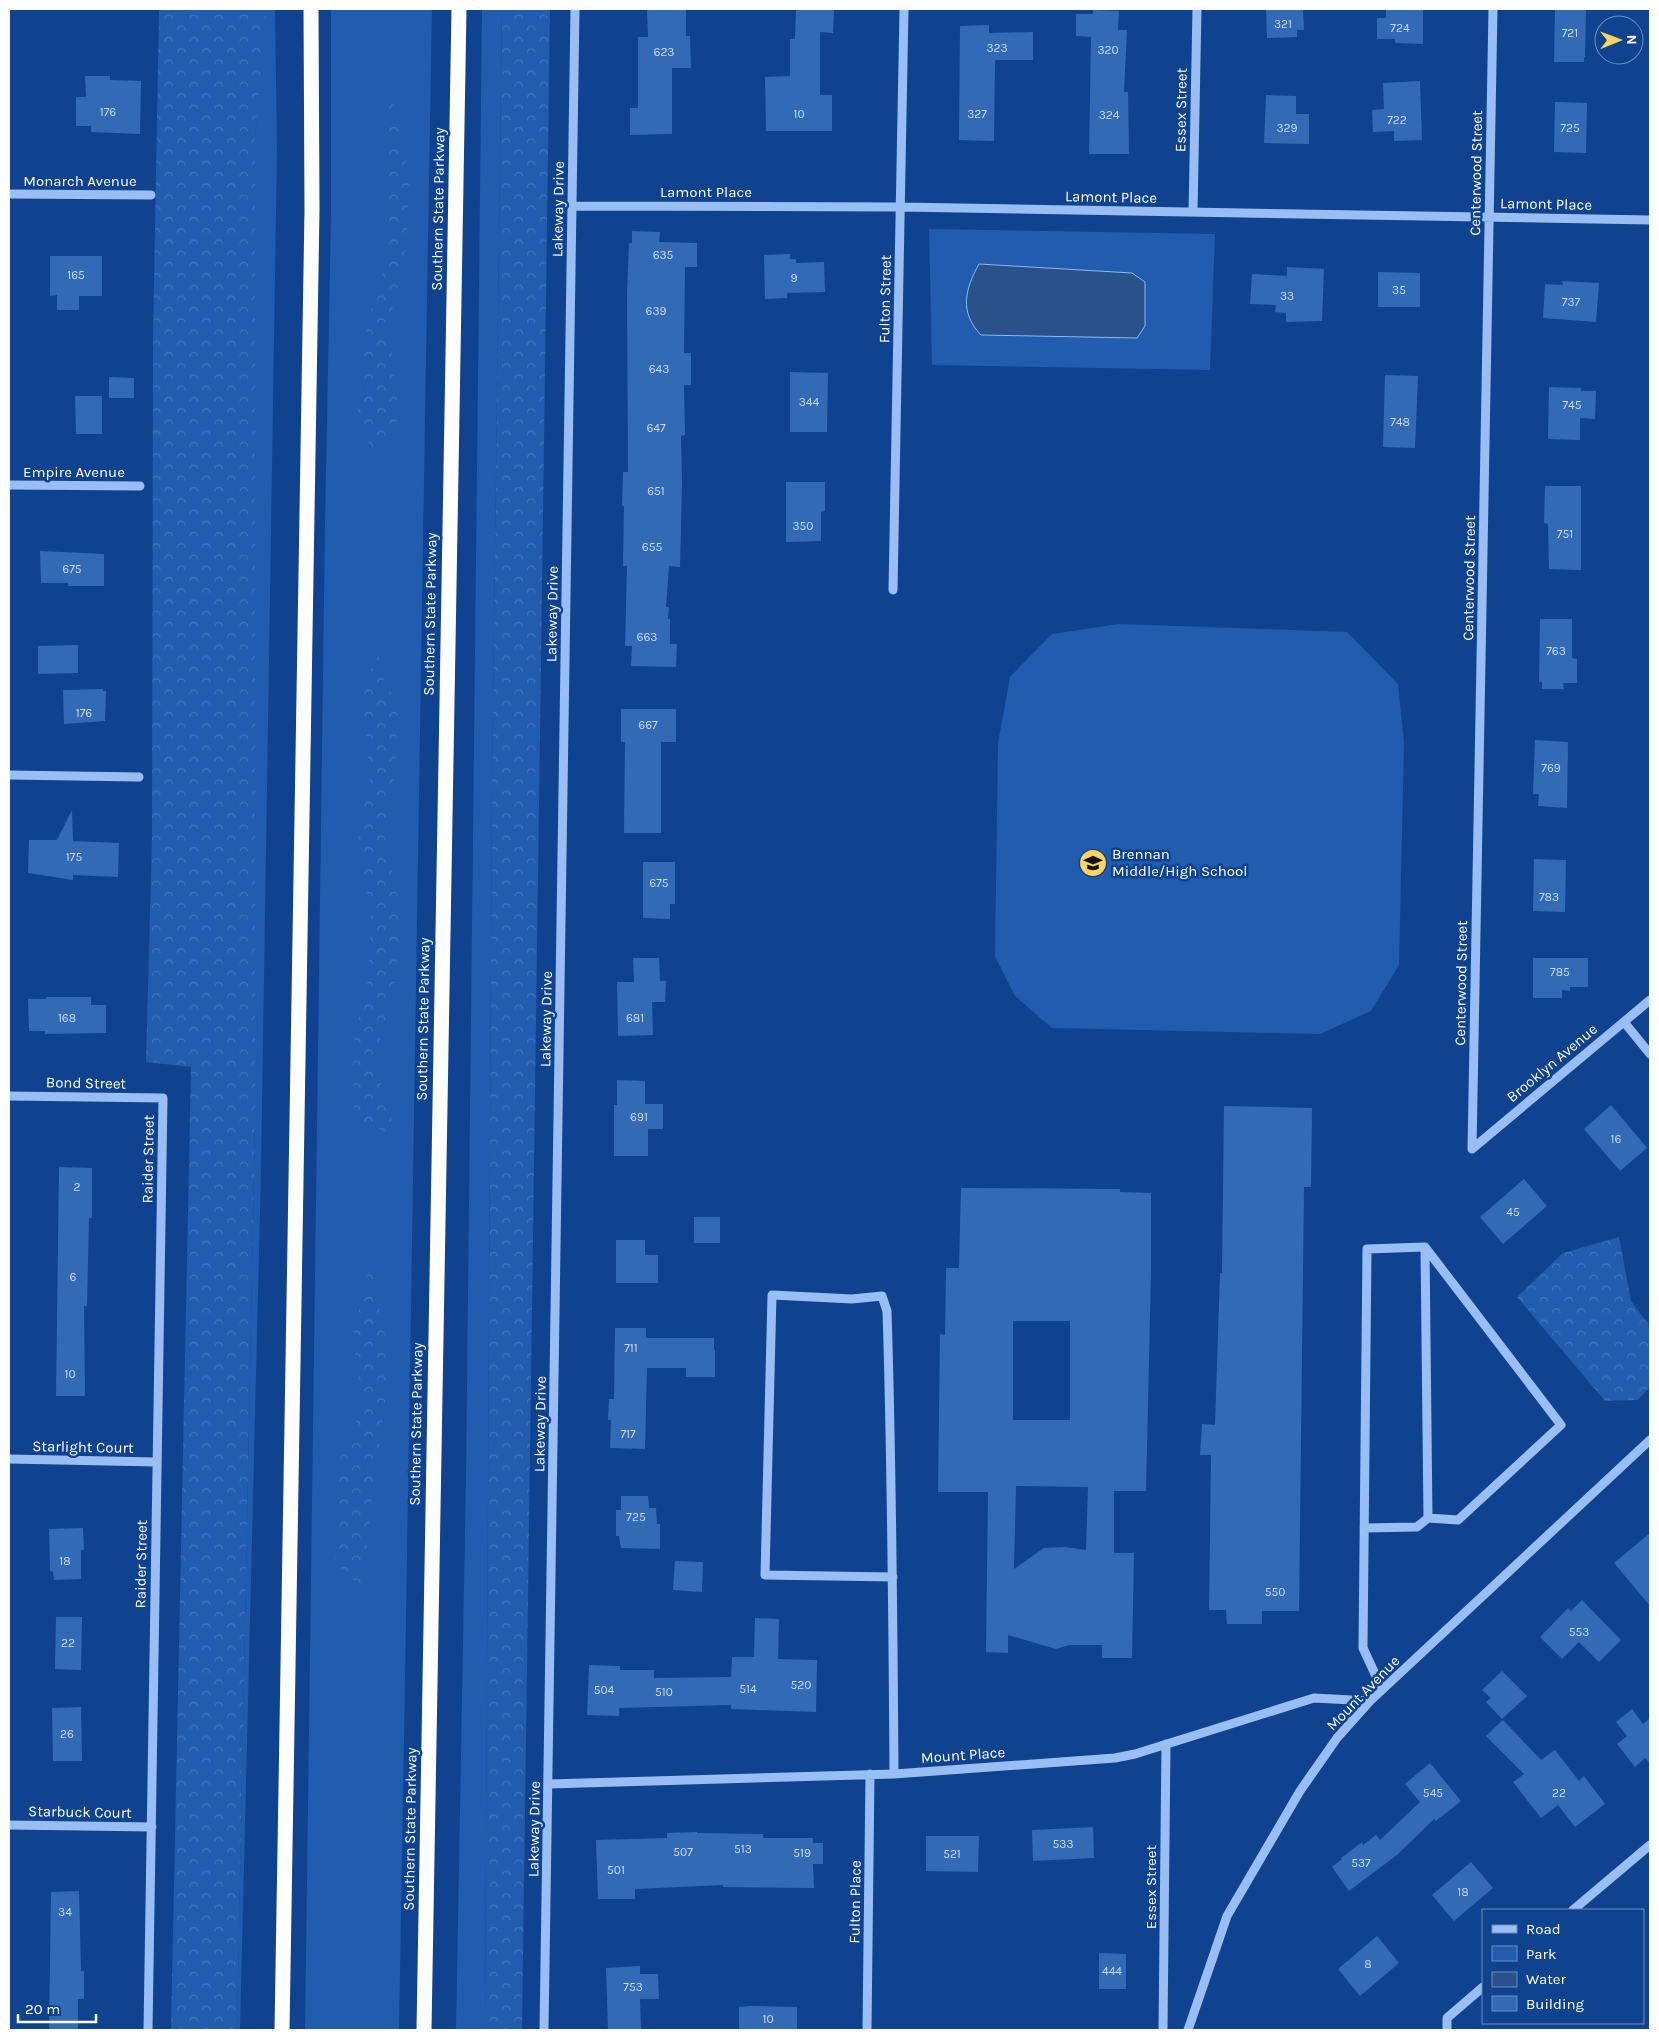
<svg xmlns="http://www.w3.org/2000/svg" width="1659" height="2039" font-family="Karla,sans-serif">
<defs>
<pattern id="forest-crowns" width="20" height="18" patternUnits="userSpaceOnUse" patternTransform="scale(1.25)"><rect width="20" height="18" fill="#215cae"/><path d="M2 6a3 3 0 1 1 6 0M12 15a3 3 0 1 1 6 0" fill="none" stroke="#4274ba"/></pattern>
</defs>
<rect width="100%" height="100%" fill="#0f438f"/>
<path fill="#215cae" fill-rule="evenodd" d="M 265,9 L 275,9 L 277,149 L 261,1171 L 240,2030 L 237,2030 L 255,1121 L 255,138 Z
M 331,9 L 432,9 C 420,683 411,1356 399,2030 L 305,2030 L 325,523 L 331,215 Z
M 482,9 L 502,9 L 492,783 L 485,2030 L 456,2030 L 466,1476 Z
M 929,229 L 1215,234 L 1210,370 L 932,365 ZM 979,264 L 1132,273 L 1145,282 Z
M 1119,624 L 1347,632 L 1398,684 L 1404,743 L 1399,965 L 1371,1011 L 1320,1034 L 1052,1028 L 1015,996 L 995,956 L 998,743 L 1010,677 L 1052,634 Z"/>
<path fill="url(#forest-crowns)" d="M 159,9 L 265,9 L 266,15 L 255,138 L 255,1121 L 237,2030 L 171,2030 L 191,1067 L 146,1062 L 152,837 L 153,337 Z
M 502,9 L 550,9 L 522,2030 L 485,2030 L 492,783 Z
M 389,82 L 410,178 L 406,252 L 389,323 L 399,417 L 375,458 L 357,416 L 368,320 L 390,251 L 385,181 Z
M 378,655 L 385,685 L 398,701 L 395,771 L 385,836 L 402,917 L 394,984 L 375,1063 L 396,1135 L 354,1120 L 352,1048 L 369,975 L 371,914 L 357,843 L 370,779 L 362,688 Z
M 1619,1237 L 1631,1301 L 1650,1326 L 1650,1387 L 1638,1400 L 1605,1401 L 1517,1297 L 1563,1253 Z
M 370,1263 L 385,1336 L 387,1389 L 373,1488 L 362,1588 L 335,1563 L 338,1463 L 362,1408 L 353,1336 Z"/>
<path fill="#2b518a" stroke="#89b9f7" d="M 979,264 L 1132,273 L 1145,282 L 1145,326 L 1137,338 L 981,335 C 959,312 965,289 979,264 Z"/>
<path fill="#336ab6" fill-rule="evenodd" d="M 647,9 L 686,9 L 686,36 L 690,36 L 691,68 L 672,68 L 672,134 L 630,135 L 630,108 L 638,108 L 638,37 L 648,37 Z
M 796,9 L 834,9 L 833,33 L 820,32 L 820,95 L 832,95 L 832,131 L 766,131 L 765,77 L 790,76 L 790,39 L 795,39 Z
M 1266,9 L 1303,9 L 1304,30 L 1297,30 L 1297,37 L 1267,38 Z
M 1386,9 L 1423,9 L 1423,44 L 1395,43 L 1395,39 L 1377,39 L 1377,18 L 1386,18 Z
M 1555,9 L 1586,9 L 1585,57 L 1584,57 L 1584,62 L 1554,62 Z
M 1093,10 L 1119,11 L 1118,30 L 1127,30 L 1124,92 L 1128,92 L 1129,154 L 1089,154 L 1091,37 L 1076,36 L 1076,14 L 1093,14 Z
M 989,25 L 989,33 L 1033,32 L 1033,60 L 995,60 L 994,141 L 959,140 L 960,26 Z
M 85,76 L 110,76 L 110,80 L 141,81 L 140,134 L 91,132 L 91,126 L 76,126 L 76,97 L 86,97 Z
M 1420,81 L 1422,140 L 1394,141 L 1394,131 L 1373,132 L 1372,110 L 1384,109 L 1383,83 Z
M 1266,95 L 1296,96 L 1296,114 L 1309,114 L 1309,144 L 1264,143 Z
M 1555,102 L 1587,103 L 1586,153 L 1554,152 Z
M 632,231 L 660,232 L 659,242 L 697,243 L 697,267 L 685,267 L 684,353 L 691,353 L 691,385 L 684,385 L 685,435 L 681,436 L 682,483 L 680,567 L 669,566 L 666,607 L 669,607 L 668,619 L 670,619 L 670,644 L 677,644 L 676,667 L 631,666 L 632,646 L 625,646 L 627,566 L 623,566 L 624,506 L 622,506 L 623,472 L 628,472 L 627,293 L 629,243 L 632,243 Z
M 790,254 L 790,259 L 796,259 L 796,263 L 824,262 L 825,292 L 787,293 L 787,298 L 765,299 L 764,255 Z
M 50,256 L 102,256 L 102,296 L 79,296 L 79,310 L 57,310 L 57,295 L 50,296 Z
M 1287,267 L 1324,269 L 1322,321 L 1286,322 L 1286,313 L 1275,312 L 1276,305 L 1250,304 L 1252,274 L 1287,276 Z
M 1378,272 L 1420,273 L 1420,307 L 1378,307 Z
M 1562,281 L 1599,283 L 1596,322 L 1543,318 L 1545,284 L 1563,285 Z
M 790,372 L 828,373 L 827,432 L 790,432 Z
M 1385,375 L 1418,376 L 1415,448 L 1383,447 Z
M 109,377 L 134,378 L 134,398 L 109,398 Z
M 1549,387 L 1581,388 L 1581,391 L 1596,391 L 1595,419 L 1580,418 L 1580,440 L 1548,439 Z
M 75,396 L 102,396 L 102,434 L 76,434 Z
M 786,482 L 825,482 L 825,511 L 821,512 L 821,541 L 786,542 Z
M 1545,486 L 1581,486 L 1581,570 L 1549,569 L 1548,524 L 1544,523 Z
M 40,551 L 104,554 L 104,586 L 68,586 L 68,583 L 41,583 Z
M 1540,619 L 1572,619 L 1572,658 L 1577,659 L 1577,683 L 1563,683 L 1564,689 L 1542,689 L 1542,682 L 1539,682 Z
M 78,645 L 78,673 L 38,674 L 38,646 Z
M 103,689 L 103,691 L 106,691 L 105,721 L 64,724 L 63,690 Z
M 621,709 L 676,709 L 676,742 L 661,742 L 661,833 L 624,833 L 625,742 L 621,742 Z
M 1535,740 L 1568,742 L 1567,808 L 1538,806 L 1539,794 L 1533,794 Z
M 72,810 L 73,841 L 119,843 L 118,877 L 73,875 L 73,880 L 28,873 L 29,840 L 57,840 Z
M 1534,859 L 1566,860 L 1565,912 L 1533,911 Z
M 643,862 L 675,862 L 675,904 L 670,904 L 670,919 L 643,918 Z
M 633,958 L 659,958 L 660,981 L 666,981 L 665,1002 L 652,1002 L 653,1035 L 618,1036 L 617,982 L 634,982 Z
M 1533,958 L 1588,958 L 1588,987 L 1570,987 L 1570,991 L 1562,990 L 1562,998 L 1533,998 Z
M 46,997 L 91,997 L 91,1005 L 106,1005 L 106,1033 L 45,1034 L 45,1031 L 29,1031 L 28,999 L 46,999 Z
M 617,1080 L 645,1081 L 645,1104 L 663,1104 L 663,1129 L 648,1129 L 648,1156 L 614,1156 L 614,1105 L 617,1105 Z
M 1611,1105 L 1647,1148 L 1620,1171 L 1584,1129 Z
M 1224,1106 L 1312,1108 L 1311,1187 L 1304,1187 L 1299,1611 L 1262,1611 L 1262,1624 L 1227,1624 L 1226,1610 L 1209,1610 L 1211,1455 L 1200,1455 L 1202,1424 L 1215,1425 L 1220,1273 L 1222,1273 Z
M 59,1167 L 92,1168 L 92,1218 L 89,1218 L 87,1306 L 84,1306 L 85,1396 L 56,1396 Z
M 1524,1179 L 1547,1206 L 1503,1244 L 1480,1217 Z
M 961,1188 L 1120,1189 L 1120,1192 L 1151,1193 L 1151,1272 L 1146,1491 L 1114,1491 L 1114,1553 L 1134,1553 L 1132,1658 L 1102,1658 L 1102,1645 L 1069,1645 L 1056,1649 L 1008,1635 L 1008,1653 L 986,1652 L 988,1492 L 938,1492 L 940,1334 L 945,1335 L 946,1268 L 959,1268 ZM 1013,1321 L 1070,1321 L 1070,1420 L 1013,1420 ZM 1016,1486 L 1088,1487 L 1086,1550 L 1065,1547 L 1044,1548 L 1014,1569 Z
M 694,1217 L 720,1217 L 720,1243 L 694,1243 Z
M 616,1240 L 645,1240 L 645,1255 L 658,1255 L 658,1283 L 616,1283 Z
M 615,1328 L 646,1328 L 646,1338 L 714,1338 L 714,1350 L 715,1350 L 715,1377 L 686,1377 L 686,1368 L 647,1368 L 645,1449 L 610,1448 L 611,1420 L 608,1420 L 609,1399 L 614,1399 Z
M 621,1496 L 648,1496 L 649,1508 L 656,1508 L 657,1524 L 660,1524 L 660,1549 L 621,1548 L 619,1536 L 616,1536 L 616,1510 L 621,1510 Z
M 83,1528 L 84,1550 L 81,1550 L 81,1579 L 54,1580 L 53,1572 L 50,1571 L 49,1529 Z
M 1650,1533 L 1650,1606 L 1614,1563 Z
M 675,1561 L 703,1562 L 702,1592 L 673,1590 Z
M 1582,1600 L 1621,1640 L 1599,1662 L 1579,1642 L 1562,1659 L 1540,1637 L 1568,1608 L 1571,1611 Z
M 56,1617 L 82,1617 L 81,1670 L 55,1669 Z
M 755,1618 L 779,1619 L 778,1659 L 817,1660 L 816,1712 L 731,1709 L 731,1705 L 619,1708 L 619,1716 L 587,1715 L 589,1665 L 620,1666 L 620,1670 L 654,1670 L 654,1678 L 731,1677 L 732,1657 L 754,1657 Z
M 1502,1671 L 1527,1696 L 1502,1719 L 1486,1702 L 1491,1698 L 1482,1690 Z
M 81,1707 L 82,1761 L 53,1761 L 52,1708 Z
M 1632,1709 L 1643,1724 L 1650,1718 L 1650,1764 L 1645,1758 L 1635,1767 L 1617,1744 L 1627,1736 L 1616,1722 Z
M 1503,1720 L 1541,1760 L 1555,1750 L 1579,1781 L 1584,1776 L 1605,1804 L 1575,1827 L 1558,1805 L 1541,1818 L 1513,1782 L 1524,1774 L 1486,1736 Z
M 1430,1763 L 1461,1801 L 1436,1821 L 1434,1819 L 1397,1855 L 1349,1891 L 1332,1867 L 1342,1859 L 1341,1858 L 1362,1842 L 1363,1845 L 1376,1835 L 1380,1840 L 1420,1802 L 1405,1784 Z
M 1093,1827 L 1094,1858 L 1033,1861 L 1032,1830 Z
M 697,1832 L 697,1833 L 763,1834 L 763,1838 L 813,1838 L 813,1843 L 823,1843 L 823,1864 L 813,1864 L 814,1888 L 723,1887 L 723,1885 L 635,1889 L 635,1899 L 598,1899 L 596,1840 L 667,1838 L 667,1833 Z
M 926,1836 L 979,1836 L 978,1872 L 926,1871 Z
M 1471,1862 L 1493,1888 L 1454,1921 L 1432,1895 Z
M 79,1891 L 81,1971 L 84,1971 L 84,1999 L 78,1999 L 78,2030 L 49,2030 L 51,1892 Z
M 1377,1936 L 1399,1963 L 1360,1996 L 1338,1969 Z
M 1099,1953 L 1126,1954 L 1126,1989 L 1099,1989 Z
M 640,1966 L 640,1974 L 658,1974 L 659,1999 L 640,1999 L 641,2030 L 608,2030 L 606,1968 Z
M 751,2006 L 797,2007 L 797,2030 L 739,2030 L 739,2007 Z"/>
<g fill="none" stroke-linecap="round" stroke-linejoin="round">
<path stroke="#98bef3" stroke-width="9" d="M 9,194 L 151,195
M 572,206 L 901,207 L 1650,220
M 1193,212 L 1197,9
M 9,485 L 140,486
M 893,590 L 904,9
M 9,775 L 139,777
M 1624,1022 L 1650,1054
M 9,1096 L 163,1098 L 148,2030
M 1472,1149 L 1493,9
M 1472,1149 L 1650,1000
M 1425,1247 L 1561,1425 L 1458,1520 L 1428,1518
M 9,1459 L 156,1462
M 1364,1528 L 1417,1527 L 1428,1518 L 1425,1247 L 1367,1249 L 1363,1648 L 1382,1689
M 893,1577 L 765,1575 L 772,1295 L 852,1299 L 882,1296 L 887,1311 C 892,1465 893,1619 894,1774
M 549,1784 L 894,1774 L 1115,1758 L 1135,1754 L 1314,1698 L 1370,1701
M 9,1825 L 152,1827
M 1573,1910 L 1650,1845
M 544,2030 L 575,9
M 867,2030 L 870,1774
M 1163,2030 L 1166,1744
M 1188,2030 L 1227,1916 L 1300,1791 L 1337,1738 L 1370,1701 L 1650,1440
M 1447,2030 L 1447,2018 L 1483,1987"/>
<path stroke="#fff" stroke-width="15" d="M 282,2030 L 312,210 L 311,9
M 424,2030 L 459,9"/>
</g>
<defs>
<g id="school-disc" transform="scale(1.4375)"><circle r="9.5" fill="#ffd45a" stroke="#0f438f"/><path d="M0-5L7-2L0 1L-7-2ZM-4 1L0 2.5L4 1V4Q0 6-4 4Z" fill="#111"/></g>
</defs>
<g fill-rule="evenodd">
<use href="#school-disc" x="1093" y="863"/>
</g>
<g text-anchor="middle" stroke-width="5" stroke-linejoin="round" paint-order="stroke">
<g font-size="12" fill="#ccdaed">
<text x="1283" y="28">321</text>
<text x="1400" y="32">724</text>
<text x="1570" y="37">721</text>
<text x="997" y="52">323</text>
<text x="1108" y="54">320</text>
<text x="664" y="56">623</text>
<text x="108" y="116">176</text>
<text x="799" y="118">10</text>
<text x="977" y="118">327</text>
<text x="1109" y="119">324</text>
<text x="1397" y="124">722</text>
<text x="1287" y="132">329</text>
<text x="1570" y="132">725</text>
<text x="663" y="259">635</text>
<text x="76" y="279">165</text>
<text x="794" y="282">9</text>
<text x="1399" y="294">35</text>
<text x="1287" y="300">33</text>
<text x="1571" y="306">737</text>
<text x="656" y="315">639</text>
<text x="659" y="373">643</text>
<text x="809" y="406">344</text>
<text x="1572" y="409">745</text>
<text x="1400" y="426">748</text>
<text x="656" y="432">647</text>
<text x="656" y="495">651</text>
<text x="803" y="530">350</text>
<text x="1565" y="538">751</text>
<text x="652" y="551">655</text>
<text x="72" y="573">675</text>
<text x="647" y="641">663</text>
<text x="1556" y="655">763</text>
<text x="84" y="717">176</text>
<text x="648" y="729">667</text>
<text x="1551" y="772">769</text>
<text x="74" y="861">175</text>
<text x="659" y="887">675</text>
<text x="1549" y="901">783</text>
<text x="1560" y="976">785</text>
<text x="67" y="1022">168</text>
<text x="635" y="1022">681</text>
<text x="639" y="1121">691</text>
<text x="1616" y="1143">16</text>
<text x="77" y="1191">2</text>
<text x="1513" y="1216">45</text>
<text x="73" y="1281">6</text>
<text x="631" y="1352">711</text>
<text x="70" y="1378">10</text>
<text x="628" y="1438">717</text>
<text x="636" y="1521">725</text>
<text x="65" y="1565">18</text>
<text x="1275" y="1596">550</text>
<text x="1579" y="1636">553</text>
<text x="68" y="1647">22</text>
<text x="801" y="1689">520</text>
<text x="748" y="1693">514</text>
<text x="604" y="1694">504</text>
<text x="664" y="1696">510</text>
<text x="67" y="1738">26</text>
<text x="1433" y="1797">545</text>
<text x="1559" y="1797">22</text>
<text x="1063" y="1848">533</text>
<text x="743" y="1853">513</text>
<text x="683" y="1856">507</text>
<text x="802" y="1857">519</text>
<text x="952" y="1858">521</text>
<text x="1361" y="1867">537</text>
<text x="616" y="1874">501</text>
<text x="1463" y="1896">18</text>
<text x="65" y="1916">34</text>
<text x="1368" y="1968">8</text>
<text x="1112" y="1975">444</text>
<text x="633" y="1991">753</text>
<text x="768" y="2023">10</text>
</g>
<g font-size="15" fill="#fff" stroke="#0f438f">
<text transform="translate(1181 110) rotate(-89)" y="5">Essex Street</text>
<text transform="translate(1476 173) rotate(-89)" y="5">Centerwood Street</text>
<text x="80" y="186">Monarch Avenue</text>
<text x="706" y="197">Lamont Place</text>
<text transform="translate(1111 197) rotate(1)" y="5">Lamont Place</text>
<text transform="translate(1546 204) rotate(1)" y="5">Lamont Place</text>
<text transform="translate(438 209) rotate(-89)" y="5">Southern State Parkway</text>
<text transform="translate(558 209) rotate(-89)" y="5">Lakeway Drive</text>
<text transform="translate(885 299) rotate(-89)" y="5">Fulton Street</text>
<text x="74" y="477">Empire Avenue</text>
<text transform="translate(1469 578) rotate(-89)" y="5">Centerwood Street</text>
<text transform="translate(430 614) rotate(-89)" y="5">Southern State Parkway</text>
<text transform="translate(552 614) rotate(-89)" y="5">Lakeway Drive</text>
<text transform="translate(1461 983) rotate(-89)" y="5">Centerwood Street</text>
<text transform="translate(423 1019) rotate(-89)" y="5">Southern State Parkway</text>
<text transform="translate(546 1019) rotate(-89)" y="5">Lakeway Drive</text>
<text transform="translate(1552 1063) rotate(-40)" y="5">Brooklyn Avenue</text>
<text transform="translate(86 1083) rotate(1)" y="5">Bond Street</text>
<text transform="translate(148 1159) rotate(-89)" y="5">Raider Street</text>
<text transform="translate(416 1424) rotate(-89)" y="5">Southern State Parkway</text>
<text transform="translate(540 1424) rotate(-89)" y="5">Lakeway Drive</text>
<text transform="translate(83 1447) rotate(1)" y="5">Starlight Court</text>
<text transform="translate(141 1564) rotate(-89)" y="5">Raider Street</text>
<text transform="translate(1363 1693) rotate(-46)" y="5">Mount Avenue</text>
<text transform="translate(963 1755) rotate(-4)" y="5">Mount Place</text>
<text transform="translate(80 1812) rotate(1)" y="5">Starbuck Court</text>
<text transform="translate(410 1829) rotate(-89)" y="5">Southern State Parkway</text>
<text transform="translate(534 1829) rotate(-89)" y="5">Lakeway Drive</text>
<text transform="translate(1151 1887) rotate(-90)" y="5">Essex Street</text>
<text transform="translate(855 1902) rotate(-89)" y="5">Fulton Place</text>
</g>
<g font-size="15" fill="#fff" stroke="#0f438f" text-anchor="start">
<text x="1112" y="859">Brennan<tspan x="1112" dy="17">Middle/High School</tspan></text>
</g>
</g>
<rect width="1659" height="2039" fill="none" stroke="#ffffff" stroke-width="20"/>
<rect x="1482" y="1909" width="162" height="115" fill="#0f438f" stroke="#6f8ebc"/>
<rect x="1492" y="1925" width="25" height="8" fill="#98bef3" stroke="#6f8ebc"/>
<text x="1526" y="1934" font-size="15" fill="#ffffff">Road</text>
<rect x="1492" y="1946" width="25" height="15" fill="#215cae" stroke="#6f8ebc"/>
<text x="1526" y="1959" font-size="15" fill="#ffffff">Park</text>
<rect x="1492" y="1972" width="25" height="15" fill="#2b518a" stroke="#6f8ebc"/>
<text x="1526" y="1984" font-size="15" fill="#ffffff">Water</text>
<rect x="1492" y="1996" width="25" height="15" fill="#336ab6" stroke="#6f8ebc"/>
<text x="1526" y="2009" font-size="15" fill="#ffffff">Building</text>
<g transform="translate(1619 40) rotate(89)"><circle r="24" fill="#0f438f" stroke="#6f8ebc"/>
<path d="M0-4L9 19L0 12L-9 19Z" fill="#ffd45a"/>
<text y="-8" font-size="14" font-weight="bold" text-anchor="middle" fill="#ffffff">N</text>
</g>
<path d="M18 2014v8h78v-8" fill="none" stroke="#ffffff" stroke-width="2.5"/>
<text x="25" y="2014" font-size="15" fill="#ffffff" stroke="#0f438f" stroke-width="4" paint-order="stroke">20 m</text>
</svg>
